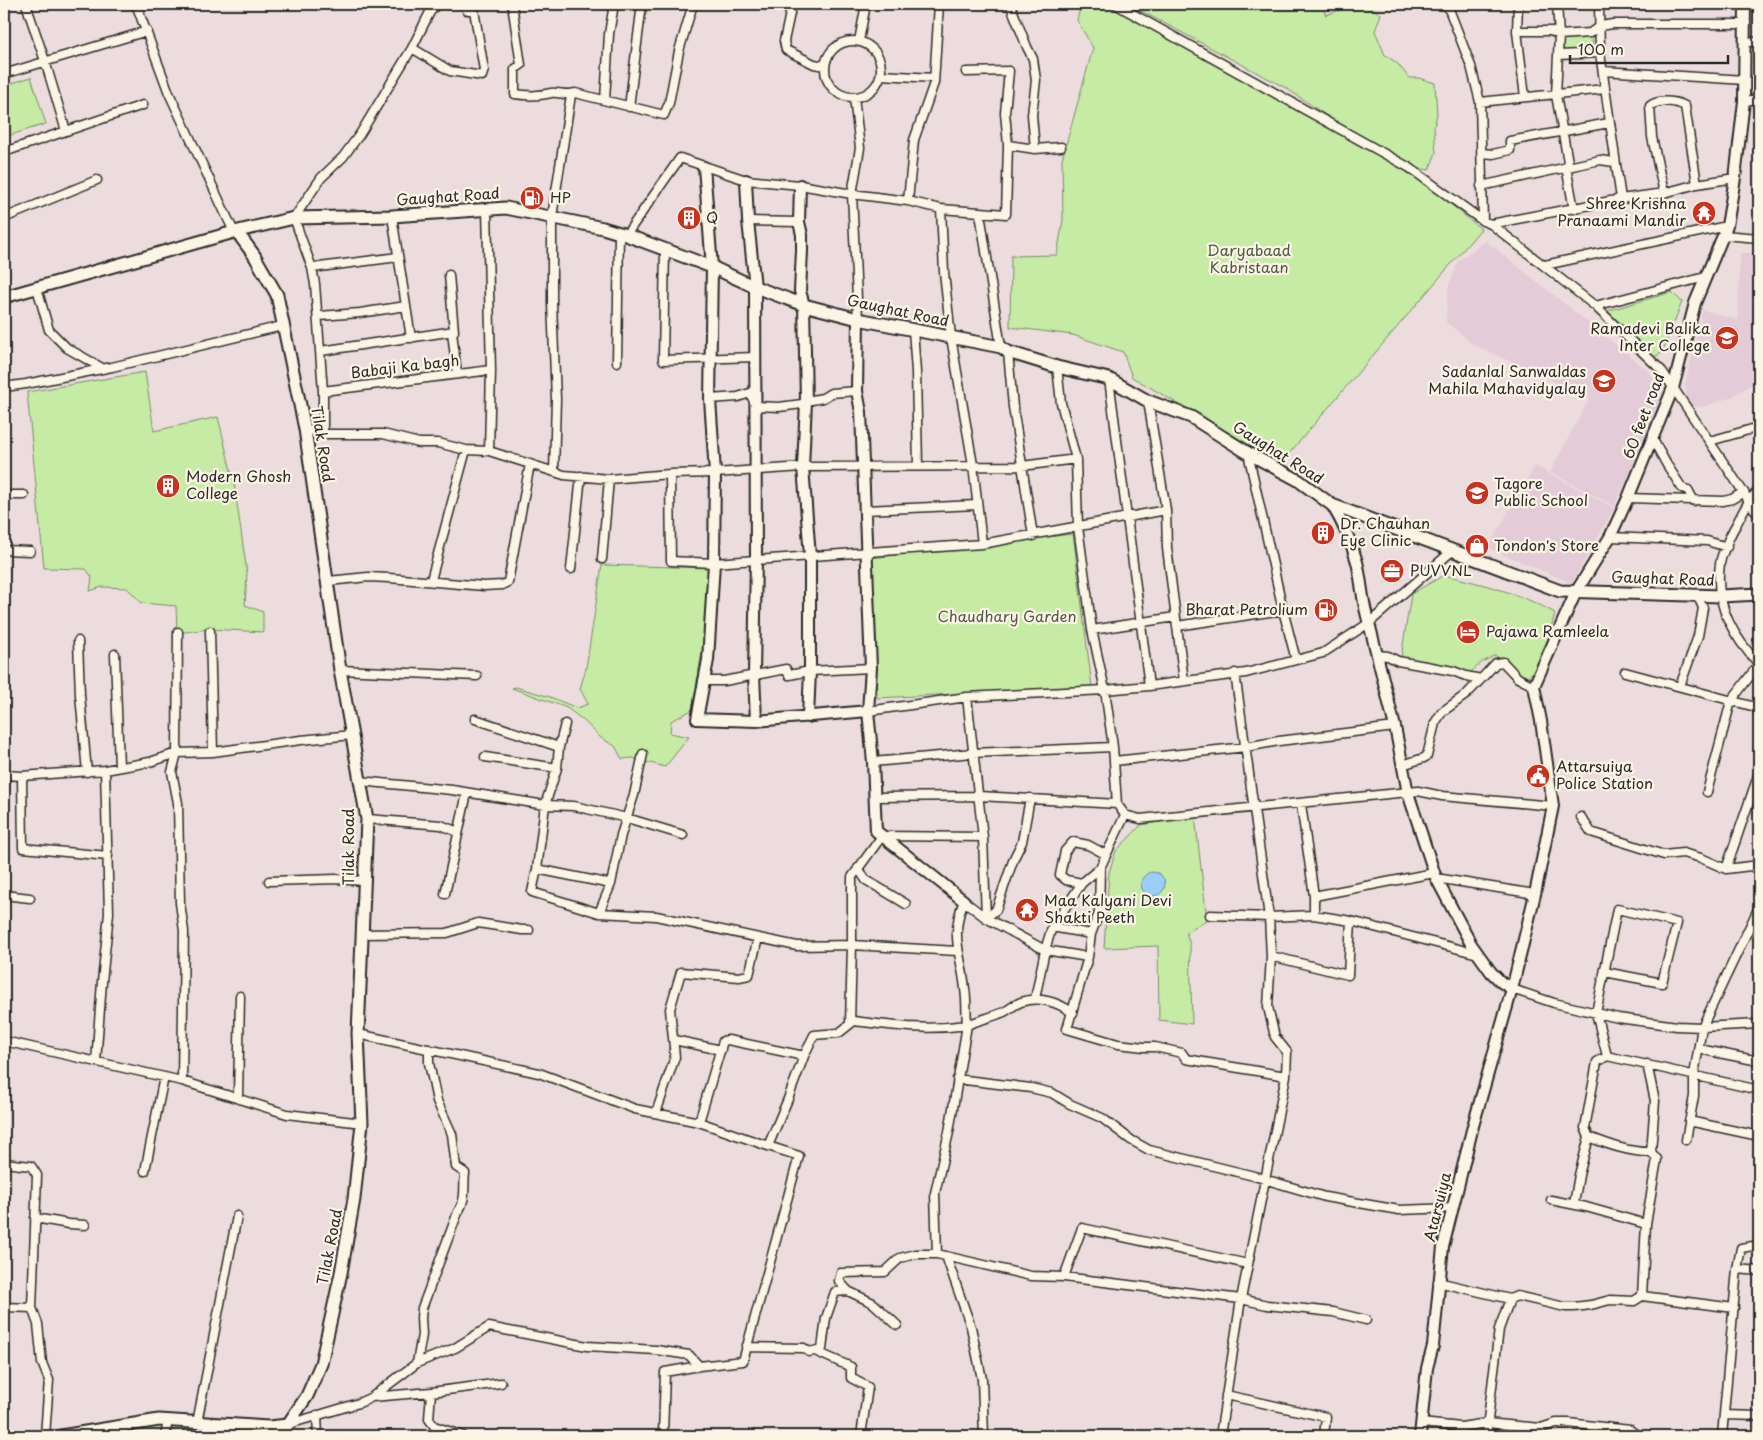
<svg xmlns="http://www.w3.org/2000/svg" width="1763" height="1440" font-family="'Playpen Sans',sans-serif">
<rect width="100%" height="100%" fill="#eddcdd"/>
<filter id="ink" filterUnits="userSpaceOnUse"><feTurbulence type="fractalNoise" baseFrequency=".02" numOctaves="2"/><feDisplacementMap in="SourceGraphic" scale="10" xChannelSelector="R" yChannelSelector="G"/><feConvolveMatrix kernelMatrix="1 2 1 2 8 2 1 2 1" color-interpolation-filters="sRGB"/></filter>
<g filter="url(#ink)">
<path fill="#e3cbd7" d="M 1486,241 L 1650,372 L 1660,391 L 1661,410 L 1614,506 L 1550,472 L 1590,398 L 1474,345 L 1446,322 L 1448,288 L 1459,260 Z
M 1740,253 L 1759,253 L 1759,383 L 1754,383 L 1731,397 L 1703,407 L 1694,406 L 1688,404 L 1685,385 L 1703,310 L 1738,320 Z
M 1535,466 L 1614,508 L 1572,583 L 1488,548 Z"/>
<path fill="#c5eba5" stroke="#788b68" d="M 1123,4 L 1365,146 L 1427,185 L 1481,229 L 1281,463 L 1132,377 L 1123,352 L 1073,335 L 1010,327 L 1011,256 L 1057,255 L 1063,220 L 1062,159 L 1093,48 L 1077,20 L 1080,9 Z
M 1128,4 L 1321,4 L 1326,15 L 1357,4 L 1366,4 L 1381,14 L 1375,31 L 1385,55 L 1397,63 L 1409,78 L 1419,78 L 1435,83 L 1437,114 L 1434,127 L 1436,153 L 1429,170 L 1416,168 L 1355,135 L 1286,88 Z
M 1567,36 L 1592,36 L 1593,50 L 1567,53 L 1563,50 L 1563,39 Z
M 31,77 L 46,124 L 4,137 L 4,86 Z
M 1672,292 L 1682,302 L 1662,353 L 1654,357 L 1607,311 Z
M 145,372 L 154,431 L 218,417 L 234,483 L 247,573 L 245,605 L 263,612 L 263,632 L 209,629 L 177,633 L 176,606 L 142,603 L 127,588 L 102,587 L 90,591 L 92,577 L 86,569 L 44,568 L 27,392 Z
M 1073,534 L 1092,687 L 877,698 L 871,558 Z
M 602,565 L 710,568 L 706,628 L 692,710 L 671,721 L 670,733 L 689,737 L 665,767 L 632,758 L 622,759 L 615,746 L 601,738 L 584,721 L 567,708 L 512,688 L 516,687 L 550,697 L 577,708 L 588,704 L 580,689 L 586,668 Z
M 1444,575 C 1483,584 1520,593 1555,613 L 1543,658 L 1528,678 L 1522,677 L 1495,655 L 1481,663 L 1469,674 L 1401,658 L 1411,594 Z
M 1195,816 L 1207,920 L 1186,932 L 1190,945 L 1192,1024 L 1159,1020 L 1158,946 L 1104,948 L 1109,872 L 1116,851 L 1141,825 Z"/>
<path fill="#9bcef8" stroke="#6e8da6" d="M1141 884a12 12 0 1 1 24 0a12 12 0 1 1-24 0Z"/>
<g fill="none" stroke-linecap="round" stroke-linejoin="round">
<g stroke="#2b2b2b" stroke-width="11">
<path id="minor" d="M 26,4 L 45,61 L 66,131
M 136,4 L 169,93 L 234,232
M 512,4 L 521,65 L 515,69 L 515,94 C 530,96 537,96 551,93 C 559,92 567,96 575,93 L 664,115 L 669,103 L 679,51 L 693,4
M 792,4 L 784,41 L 786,50 L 814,64 L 825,66
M 1010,4 L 1027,47 L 1033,59 L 1036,80 L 1032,115 L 1035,149
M 1115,4 L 1410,168 L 1483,221 L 1491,224 L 1595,306 L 1662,371 L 1746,496 L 1748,501 L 1759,515
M 1447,4 L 1471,66 L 1480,102 L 1483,221
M 1518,4 L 1517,31 L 1525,97
M 1557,4 L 1559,35 L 1556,95 L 1568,162 L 1569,165 L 1566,167 L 1574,209
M 1599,4 L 1600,53 L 1621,199
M 1517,31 L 1551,31 L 1559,35 L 1590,33 L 1600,26 L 1613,24 L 1746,24
M825 69a28 28 0 1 1 56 0a28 28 0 1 1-56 0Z
M 859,41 L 866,4
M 1746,42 L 1759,42
M 412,48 L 450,71 L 482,76 L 484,70 L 474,10 L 467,10 L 466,4
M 1559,55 L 1600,53
M 1603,71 L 1745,80
M 4,74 L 147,31
M 881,75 L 934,78
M 854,97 L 860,148 L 852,194 L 858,319
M 605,100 L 609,34 L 614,4
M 1744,101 L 1759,99
M 1480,102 L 1605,89
M 629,107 L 642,4
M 1008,145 L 1035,149 L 1061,147
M 4,152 L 143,105
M 1482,153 L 1493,154 L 1510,150 L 1510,141 L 1609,123
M 1481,186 L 1600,160 L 1614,162
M 1664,193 L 1652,137 L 1650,106 C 1658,99 1676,101 1685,106 L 1697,184
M 908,201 L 914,140 L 934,83 L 939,4
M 487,209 L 491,370 L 489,451
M 941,209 L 944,272 L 951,337 L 973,465 L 982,544
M 980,213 L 1001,347
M 392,216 L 411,338
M 4,218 L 97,180
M 748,221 L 799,222
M 1491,224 L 1621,199 L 1664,193 L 1697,184 L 1735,178
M 626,235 L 680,158 L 746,180 L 800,185 L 852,194 L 908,201 L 941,209 L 1006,214 L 1008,145 L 1005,113 L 1009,71 L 966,72
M 1723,235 L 1759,238
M 665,250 L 663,360 L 756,357
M 1545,265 L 1727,226
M 312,268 L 398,257
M 37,288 L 49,330 L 67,348 L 102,368
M 1595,306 L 1705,277
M 319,316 L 360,313 L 406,306
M 913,329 L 916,372 L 918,466
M 452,332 L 457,374
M 321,351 L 454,331 L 449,275
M 1008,352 L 1013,407 L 1033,536
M 617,362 L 619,234
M 1057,367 L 1061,403 L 1076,459 L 1078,527 L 1092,630 L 1105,690 L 1113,747 L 1117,804 L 1125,815 L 1100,868 L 1099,913 L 1091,934 L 1088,957 L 1067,1029 L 1118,1044 L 1144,1047 L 1155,1047 L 1182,1053 L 1186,1059 L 1286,1076
M 1109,379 L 1149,686
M 4,387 L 26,384 L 112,367 L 282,326
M 323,391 L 491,370
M 710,399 L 738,397 L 750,393 L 756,406 L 779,407 L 802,404 L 806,401 L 823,398 L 831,393 L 857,391
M 1148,401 L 1166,510 L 1167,548 L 1184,681
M 305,429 L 323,434 L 383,434 L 419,443 L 438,443 L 466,450 L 489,451 L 564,475 L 609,479 L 670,474 L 715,473 L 803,467 L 1022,466 L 1076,459
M 323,434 L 323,391 L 315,284 L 312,268 L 294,218 L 321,178 L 343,157 L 360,134 L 412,48 L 430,12 L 437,4
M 1652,438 L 1667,465 L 1682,488 L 1688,490 L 1694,501
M 1710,441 L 1759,427
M 1248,453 L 1283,610 L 1296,660
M 554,471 L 556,399 L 552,303 L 552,217 L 571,95
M 670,474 L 671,561 L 714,563 L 982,544 L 1166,510
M 4,495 L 24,495
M 1628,498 L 1723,501 L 1732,499 L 1744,492
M 865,510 L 977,505
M 1610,537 L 1707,541 L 1727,547
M 4,550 L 30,551
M 602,559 L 609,479
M 571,569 L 581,476
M 431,580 L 466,450
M 328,581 L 368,577 L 389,578 L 484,586 L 502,585 L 508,582 L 530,464
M 1177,626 L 1283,610
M 1092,630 L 1175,617
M 210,631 L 213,752
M 178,632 L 177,753 L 172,772 L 178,803 L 180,903 L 184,931 L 182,1081
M 78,641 L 80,695 L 87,772
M 115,654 L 119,767
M 1377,655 L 1388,656 L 1398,661 L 1453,671 L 1466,676 L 1481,679
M 340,670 L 477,676
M 1625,672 L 1759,708
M 703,681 L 724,681 L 786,669 L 789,675 L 810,671 L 871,668
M 1680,686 L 1698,636 L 1703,608 L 1697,594
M 868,711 L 967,697 L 1105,690 L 1149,686 L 1246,673 L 1323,653 L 1369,623 L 1452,551
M 475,719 L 559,747
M 565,724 L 559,747 L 557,768 L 545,805 L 537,869 L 532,892 L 599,913 L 656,916 L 797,946 L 852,945 L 957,951
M 485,757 L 557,768
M 1114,761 L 1246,747 L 1279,741 L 1395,727
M 873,762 L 973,753 L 1113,747
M 1402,765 L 1424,758 L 1427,756 L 1435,723 L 1442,712 L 1467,694 L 1496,663 L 1503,662 L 1518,678 L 1534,686
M 4,775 L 22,776 L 23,848 L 108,856
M 22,776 L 105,770 L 150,762 L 177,753 L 213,752 L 301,740 L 352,735
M 360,781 L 452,790 L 545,805 L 574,806 L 627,818 L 683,835
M 1707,792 L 1731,701 L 1759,664 C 1733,637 1714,603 1720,564 C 1721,555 1731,533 1736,525 C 1743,512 1748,500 1759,490
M 874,797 L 979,796 L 1117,804
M 1030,798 L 1022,842 L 1014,858 L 996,910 L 986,918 L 1045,950 L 1052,927 L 1082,883 L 1100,868
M 1301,804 L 1314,896 L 1314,915
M 1125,815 L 1140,819 L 1418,791 L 1442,796 L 1553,806
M 1581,817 L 1591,832 L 1664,855 L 1683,853 L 1701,858 L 1726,869 L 1759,865
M 367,819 L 441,825 L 458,832
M 858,868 L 866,880 L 906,904
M 537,869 L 611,884
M 1726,869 L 1759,773
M 1436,878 L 1535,894
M 269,881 L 336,879 L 364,881
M 1082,883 L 1066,880 L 1060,875 L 1065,851 L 1073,842 L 1088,845 L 1105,854
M 445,894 L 467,793
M 4,895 L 30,898
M 1314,896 L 1434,873
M 599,913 L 611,884 L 621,835 L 634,795 L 643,754
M 1210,915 L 1269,917 L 1314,915 L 1351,921 L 1478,954
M 1052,927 L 1091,934
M 362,934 L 447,933 L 478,923 L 522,930 L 529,930
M 1271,956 L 1348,975 L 1351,921
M 1605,972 L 1662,983 L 1677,923 L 1617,909 L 1596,1013 L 1607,1056 L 1597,1062 L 1585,1128 L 1589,1137 C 1607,1144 1631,1153 1651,1152
M 1512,989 L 1554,1003 L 1618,1018 L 1677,1026 L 1702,1027 L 1759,1024
M 1035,999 L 1045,950 L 1088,957
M 850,1024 L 852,945 L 852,877 L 882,836 L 983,837
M 358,1034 L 539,1073 L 635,1109 L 699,1122 L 768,1146 L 788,1099 L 804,1056 L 814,1035 L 839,1033 L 854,1021 C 894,1026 926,1031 967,1025 C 966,1013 967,1001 965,989 C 962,956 949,936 964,901 L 986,918 L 983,837 L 967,697
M 674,1040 L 721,1050
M 4,1041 L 182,1081 L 287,1114 L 362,1123
M 1699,1049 L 1759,1061
M 1607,1056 L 1759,1090
M 96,1062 L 102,982 L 109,913 L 105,770
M 957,1079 L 1031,1088 L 1052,1093 L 1070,1104 L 1102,1118 L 1131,1140 L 1149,1150 L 1254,1176 L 1325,1197 L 1399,1210 L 1453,1208
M 238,1098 L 240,996
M 656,1113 L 675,1057 L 670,1009 L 681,972 L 739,977 L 749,975 L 758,938
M 1689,1121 L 1759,1136
M 699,1122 L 723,1041 L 728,1040 L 804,1056
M 1686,1140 L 1694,1096 L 1694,1075 L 1702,1027 L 1759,907
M 4,1163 L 31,1166 L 37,1175 L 32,1308
M 145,1171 L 164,1077
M 1551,1200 L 1586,1207 L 1646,1224 L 1642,1296
M 1574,1204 L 1579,1175 L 1589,1137
M 35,1218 L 69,1224 L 85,1225
M 1646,1224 L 1657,1159 L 1651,1152 L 1655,1101 L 1647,1064
M 937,1254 L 935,1193 L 949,1132 L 967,1025 C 979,1020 992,1017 1004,1012 C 1010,1009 1015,1004 1021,1002 C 1039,996 1058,1002 1073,1013
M 946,1256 L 971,1327 L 982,1379 L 984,1436
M 1737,1269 L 1759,1271
M 1064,1277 L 1082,1228 L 1248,1264
M 1438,1282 L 1510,1299 L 1517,1296 L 1565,1307 L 1574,1307 L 1591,1305 L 1610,1300 L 1634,1301 L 1642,1296 L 1734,1308
M 4,1307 L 32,1308 L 38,1324 L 42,1363 L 49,1380 L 45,1436
M 897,1325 L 873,1303 L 848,1291 L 839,1281 L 841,1273 L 885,1272 L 900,1258 L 916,1254 L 937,1254 L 1031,1276 L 1064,1277 L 1241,1299 L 1286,1076 L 1287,1052 L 1275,1037 L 1268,1007 L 1271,956 L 1269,917 L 1235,673
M 746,1347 L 804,1348 L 809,1352 L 822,1349 L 826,1318 L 835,1292 L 848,1291
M 815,1351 L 851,1367 L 851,1378 L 868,1387 L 861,1436
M 417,1363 L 422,1335 L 421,1318 L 422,1308 L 458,1212 C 467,1198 463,1189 465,1173 L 456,1167 L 452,1134 L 437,1101 L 429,1063 L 429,1049
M 431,1392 L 429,1419 L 434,1426 L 463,1436
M 1226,1395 L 1326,1417 L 1324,1436
M 372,1397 L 431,1392 L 501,1383
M 317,1415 L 318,1436
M 1724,1415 L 1759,1416
M 197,1423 L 237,1216
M 1421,1423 L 1461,1427 L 1487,1423 L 1541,1428 L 1556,1423 L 1568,1423 L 1630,1430 L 1638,1436
M 289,1424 L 359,1403 L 372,1397 L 417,1363 L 455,1348 L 489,1327 L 587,1346 L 656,1350 L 689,1355 L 699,1366 L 743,1361 L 799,1156 L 768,1146
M 165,1436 L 168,1421
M 663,1436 L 665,1372 L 699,1366
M 1220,1436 L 1241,1299 L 1267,1305 L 1333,1312 L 1366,1320
M 1486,1436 L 1499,1329 L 1510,1299
M 1722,1436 L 1737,1269 L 1741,1248 L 1759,1245"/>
</g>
<g stroke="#2b2b2b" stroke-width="14">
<path id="tertiary" d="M 704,167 L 712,267 L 710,399 L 715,473 L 714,563 L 708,660 L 697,719 L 756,721 L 868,711 L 873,762 L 876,831 L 964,901
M 746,180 L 748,221 L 755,287 L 756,559 L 754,674 L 756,721
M 800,185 L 799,222 L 802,235 L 802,251 L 800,291 L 804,305 L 806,401 L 803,467 L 810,556 L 810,671 L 808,717
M 858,319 L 857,391 L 861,412 L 871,668 L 868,711
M 1332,505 C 1343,523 1351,541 1357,562 C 1362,582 1362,603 1369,623 L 1395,727 L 1408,793 L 1436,878 L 1471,944 L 1491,972 L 1501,982 L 1512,989
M 1420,1436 L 1427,1368 L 1433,1346 L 1443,1247 L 1473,1126 L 1512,989 L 1535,894 L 1553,806 L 1541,721 L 1534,686 L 1576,592 L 1610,537 L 1628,498 L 1673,388 L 1695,303 L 1727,226 L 1735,178 L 1744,101 L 1745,4"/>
</g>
<g stroke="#2b2b2b" stroke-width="15">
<path id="secondary" d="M 237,232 L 254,255 L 277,295 L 305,429 L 340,670 L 367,819 L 358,1034 L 362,1123 L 354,1199 L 341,1273 L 321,1364 L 307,1396 L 280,1436
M 4,297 L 234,232 L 294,218 L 392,216 L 506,208 L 603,228 L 626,235 L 712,267 L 755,287 L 804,305 L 858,319 L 1001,347 L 1008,352 L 1057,367 L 1109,379 L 1148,401 L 1191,417 L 1248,453 L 1298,480 L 1332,505 L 1560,591 L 1721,596 L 1759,594
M 61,1436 L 159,1420 L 269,1427 L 287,1425"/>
</g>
<use href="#minor" stroke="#fcf5e5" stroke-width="8"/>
<use href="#tertiary" stroke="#fcf5e5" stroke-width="10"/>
<use href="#secondary" stroke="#fcf5e5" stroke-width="11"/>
</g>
</g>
<defs>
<g id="fuel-disc" transform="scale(1.25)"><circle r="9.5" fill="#c8321e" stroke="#fcf5e5"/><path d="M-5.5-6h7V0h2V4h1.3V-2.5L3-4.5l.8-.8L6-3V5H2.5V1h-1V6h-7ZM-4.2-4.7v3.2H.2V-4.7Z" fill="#fff"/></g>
<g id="temple-disc" transform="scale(1.25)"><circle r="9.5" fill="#c8321e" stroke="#fcf5e5"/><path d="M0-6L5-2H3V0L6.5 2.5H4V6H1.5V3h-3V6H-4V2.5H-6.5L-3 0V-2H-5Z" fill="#fff"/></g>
<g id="building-disc" transform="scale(1.25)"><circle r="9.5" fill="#c8321e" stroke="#fcf5e5"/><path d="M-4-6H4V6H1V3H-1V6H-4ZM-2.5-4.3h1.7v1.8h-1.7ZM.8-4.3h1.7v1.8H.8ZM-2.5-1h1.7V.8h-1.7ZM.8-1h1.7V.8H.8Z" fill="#fff"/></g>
<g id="school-disc" transform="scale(1.25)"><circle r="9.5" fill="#c8321e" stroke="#fcf5e5"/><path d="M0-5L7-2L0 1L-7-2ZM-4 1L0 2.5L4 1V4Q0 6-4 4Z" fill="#fff"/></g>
<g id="university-disc" transform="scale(1.25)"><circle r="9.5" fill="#c8321e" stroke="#fcf5e5"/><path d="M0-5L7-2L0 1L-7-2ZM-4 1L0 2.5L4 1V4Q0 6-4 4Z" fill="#fff"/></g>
<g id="shop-disc" transform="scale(1.25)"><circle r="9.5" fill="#c8321e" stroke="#fcf5e5"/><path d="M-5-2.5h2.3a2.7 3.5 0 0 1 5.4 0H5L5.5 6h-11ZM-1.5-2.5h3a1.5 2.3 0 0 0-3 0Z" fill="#fff"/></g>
<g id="office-disc" transform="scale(1.25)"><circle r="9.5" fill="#c8321e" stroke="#fcf5e5"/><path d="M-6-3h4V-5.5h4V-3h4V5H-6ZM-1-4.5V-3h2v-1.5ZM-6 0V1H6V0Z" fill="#fff"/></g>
<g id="hotel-disc" transform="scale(1.25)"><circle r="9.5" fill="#c8321e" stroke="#fcf5e5"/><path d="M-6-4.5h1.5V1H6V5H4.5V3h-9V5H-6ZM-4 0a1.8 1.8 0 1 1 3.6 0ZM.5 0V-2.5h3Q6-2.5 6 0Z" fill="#fff"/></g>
<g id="civic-disc" transform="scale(1.25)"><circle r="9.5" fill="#c8321e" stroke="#fcf5e5"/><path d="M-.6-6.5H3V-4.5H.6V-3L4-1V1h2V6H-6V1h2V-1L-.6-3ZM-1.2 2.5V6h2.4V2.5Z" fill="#fff"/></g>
</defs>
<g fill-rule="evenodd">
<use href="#fuel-disc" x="532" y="198"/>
<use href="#temple-disc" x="1704" y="213"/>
<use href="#building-disc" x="689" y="218"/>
<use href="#school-disc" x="1727" y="338"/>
<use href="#university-disc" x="1604" y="381"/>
<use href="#building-disc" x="168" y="486"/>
<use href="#school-disc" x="1477" y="493"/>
<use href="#building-disc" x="1323" y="533"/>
<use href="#shop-disc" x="1477" y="546"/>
<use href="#office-disc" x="1392" y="571"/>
<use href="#fuel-disc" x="1326" y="610"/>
<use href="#hotel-disc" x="1468" y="632"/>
<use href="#civic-disc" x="1538" y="776"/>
<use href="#temple-disc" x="1027" y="910"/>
</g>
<g text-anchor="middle" stroke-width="4.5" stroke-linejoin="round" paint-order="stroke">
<g font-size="15" fill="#2b2b2b" stroke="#fcf5e5">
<text transform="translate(448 197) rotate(-4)" y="5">Gaughat Road</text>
<text transform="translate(898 311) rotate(12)" y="5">Gaughat Road</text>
<text transform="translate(405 367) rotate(-7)" y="5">Babaji Ka bagh</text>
<text transform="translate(1644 416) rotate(-69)" y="5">60 feet road</text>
<text transform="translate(322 444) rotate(81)" y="5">Tilak Road</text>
<text transform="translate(1278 453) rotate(32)" y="5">Gaughat Road</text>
<text transform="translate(1663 579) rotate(2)" y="5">Gaughat Road</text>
<text transform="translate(349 847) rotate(-90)" y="5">Tilak Road</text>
<text transform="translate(1438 1207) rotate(-76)" y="5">Atarsuiya</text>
<text transform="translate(330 1247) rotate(-79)" y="5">Tilak Road</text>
</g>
<g font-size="15" fill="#2b2b2b" stroke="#fcf5e5" text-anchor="start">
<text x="550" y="203">HP</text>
<text x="1686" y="209" text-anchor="end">Shree Krishna<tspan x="1686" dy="17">Pranaami Mandir</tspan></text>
<text x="706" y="223">Q</text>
<text x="1710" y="334" text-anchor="end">Ramadevi Balika<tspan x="1710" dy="17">Inter College</tspan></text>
<text x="1586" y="377" text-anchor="end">Sadanlal Sanwaldas<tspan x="1586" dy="17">Mahila Mahavidyalay</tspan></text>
<text x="186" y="482">Modern Ghosh<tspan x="186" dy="17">College</tspan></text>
<text x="1494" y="489">Tagore<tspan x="1494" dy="17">Public School</tspan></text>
<text x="1340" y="529">Dr. Chauhan<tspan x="1340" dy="17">Eye Clinic</tspan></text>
<text x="1494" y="551">Tondon's Store</text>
<text x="1410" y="576">PUVVNL</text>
<text x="1308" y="615" text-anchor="end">Bharat Petrolium</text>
<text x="1486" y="637">Pajawa Ramleela</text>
<text x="1556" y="772">Attarsuiya<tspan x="1556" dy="17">Police Station</tspan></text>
<text x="1044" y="906">Maa Kalyani Devi<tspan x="1044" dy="17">Shakti Peeth</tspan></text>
</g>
<g font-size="15" fill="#525b4a" stroke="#fcf5e5">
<text x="1249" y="256">Daryabaad<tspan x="1249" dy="17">Kabristaan</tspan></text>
<text x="1007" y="622">Chaudhary Garden</text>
</g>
</g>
<rect width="1763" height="1440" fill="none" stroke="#fcf5e5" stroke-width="20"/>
<rect x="10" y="10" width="1743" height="1420" fill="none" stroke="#2b2b2b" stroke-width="2" filter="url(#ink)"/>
<path d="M1570 55v8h158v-8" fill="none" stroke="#2b2b2b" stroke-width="2.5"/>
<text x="1578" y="55" font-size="15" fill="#2b2b2b" stroke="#fcf5e5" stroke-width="4" paint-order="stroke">100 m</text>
</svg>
